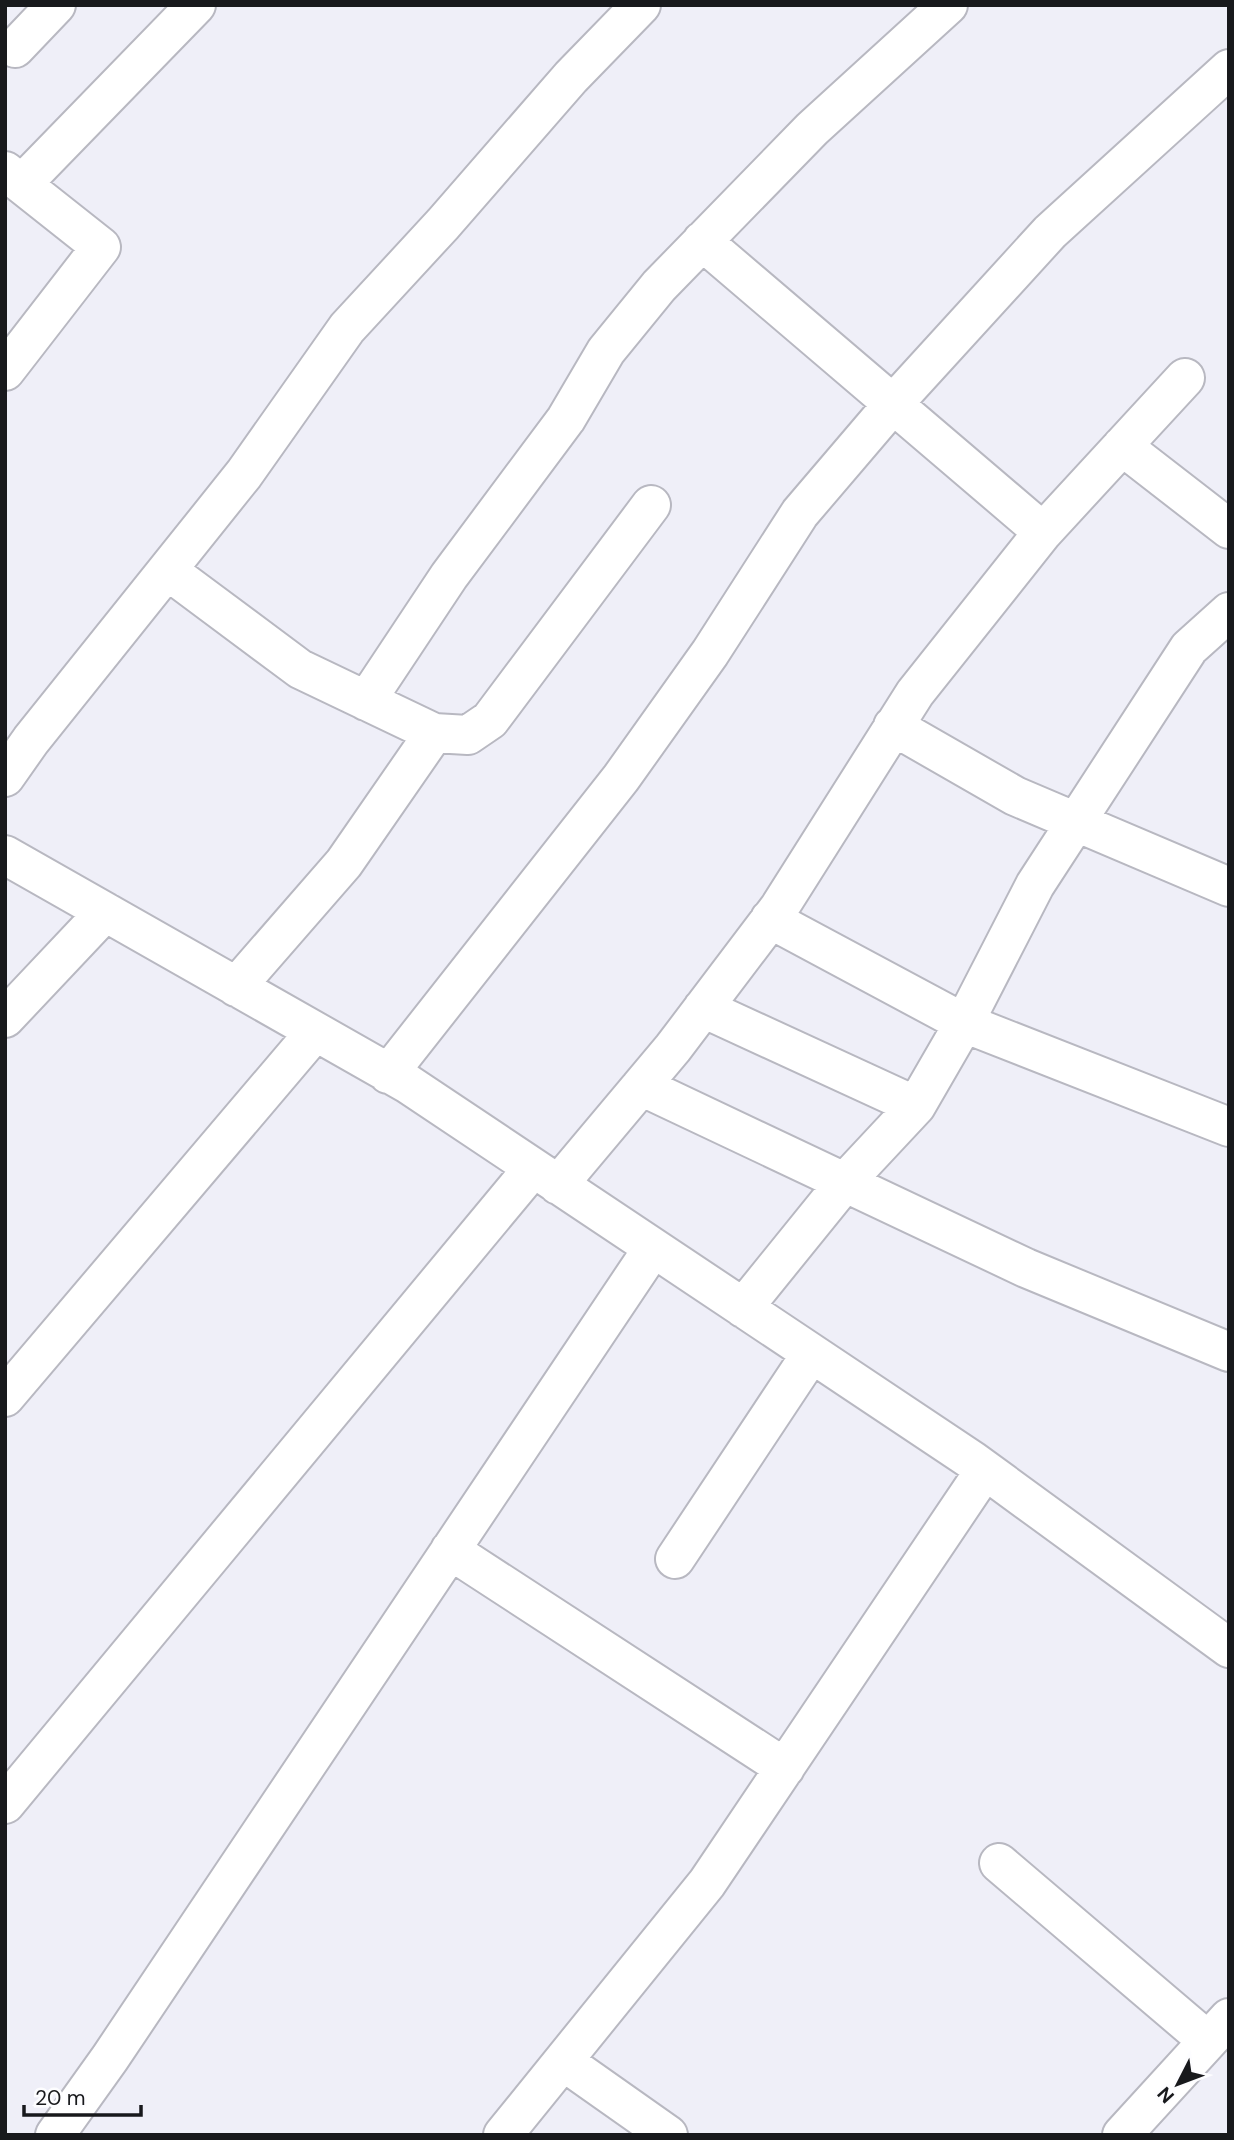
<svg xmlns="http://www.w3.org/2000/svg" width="1234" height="2140" font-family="'DM Sans',sans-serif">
<rect width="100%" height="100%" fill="#efeff8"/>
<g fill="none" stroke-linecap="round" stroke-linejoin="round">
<g stroke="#b8b8c1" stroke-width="42">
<path id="minor" d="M 15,48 L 56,5
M 5,171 L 101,247 L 5,371
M 22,184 L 196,5
M 702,241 L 1043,532
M 1122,446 L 1229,529
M 167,570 L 300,669 L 434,733
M 366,701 L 449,576 L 566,419 L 606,351 L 659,286 L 812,129 L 948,5
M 893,726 L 1015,796 L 1229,887
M 5,777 L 31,740 L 244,474 L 347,328 L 443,224 L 571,77 L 641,5
M 5,855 L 408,1084 L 973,1461 L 1229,1648
M 770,919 L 964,1023 L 1229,1127
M 236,987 L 344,863 L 434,733 L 468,735 L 490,720 L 651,505
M 703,1008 L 916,1106
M 5,1018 L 105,912
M 388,1074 L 621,778 L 710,653 L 800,513 L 893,404 L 1050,232 L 1229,69
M 641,1086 L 1026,1268 L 1229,1352
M 558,1185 L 673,1048 L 779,908 L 915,693 L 1043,532 L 1185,378
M 743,1308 L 845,1182 L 916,1106 L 964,1023 L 1035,885 L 1189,648 L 1229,612
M 5,1397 L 315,1032
M 450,1550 L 785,1768
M 675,1559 L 811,1354
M 5,1804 L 533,1168
M 999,1863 L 1208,2041
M 563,2061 L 668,2135
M 55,2135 L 110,2058 L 653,1248
M 503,2135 L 707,1883 L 985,1470
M 1122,2135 L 1229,2018"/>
</g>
<use href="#minor" stroke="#fff" stroke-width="38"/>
</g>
<rect width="1234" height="2140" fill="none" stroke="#18191c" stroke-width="14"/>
<g transform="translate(1178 2084) rotate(228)" stroke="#fdfdff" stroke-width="5" paint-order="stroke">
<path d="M0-5L12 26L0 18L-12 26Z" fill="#18191c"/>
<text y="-10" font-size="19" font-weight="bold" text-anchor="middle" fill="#18191c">N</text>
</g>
<path d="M24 2105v10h117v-10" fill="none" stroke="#18191c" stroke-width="3.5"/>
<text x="35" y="2105" font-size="21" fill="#18191c" stroke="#fdfdff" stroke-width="5" paint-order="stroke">20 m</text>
</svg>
